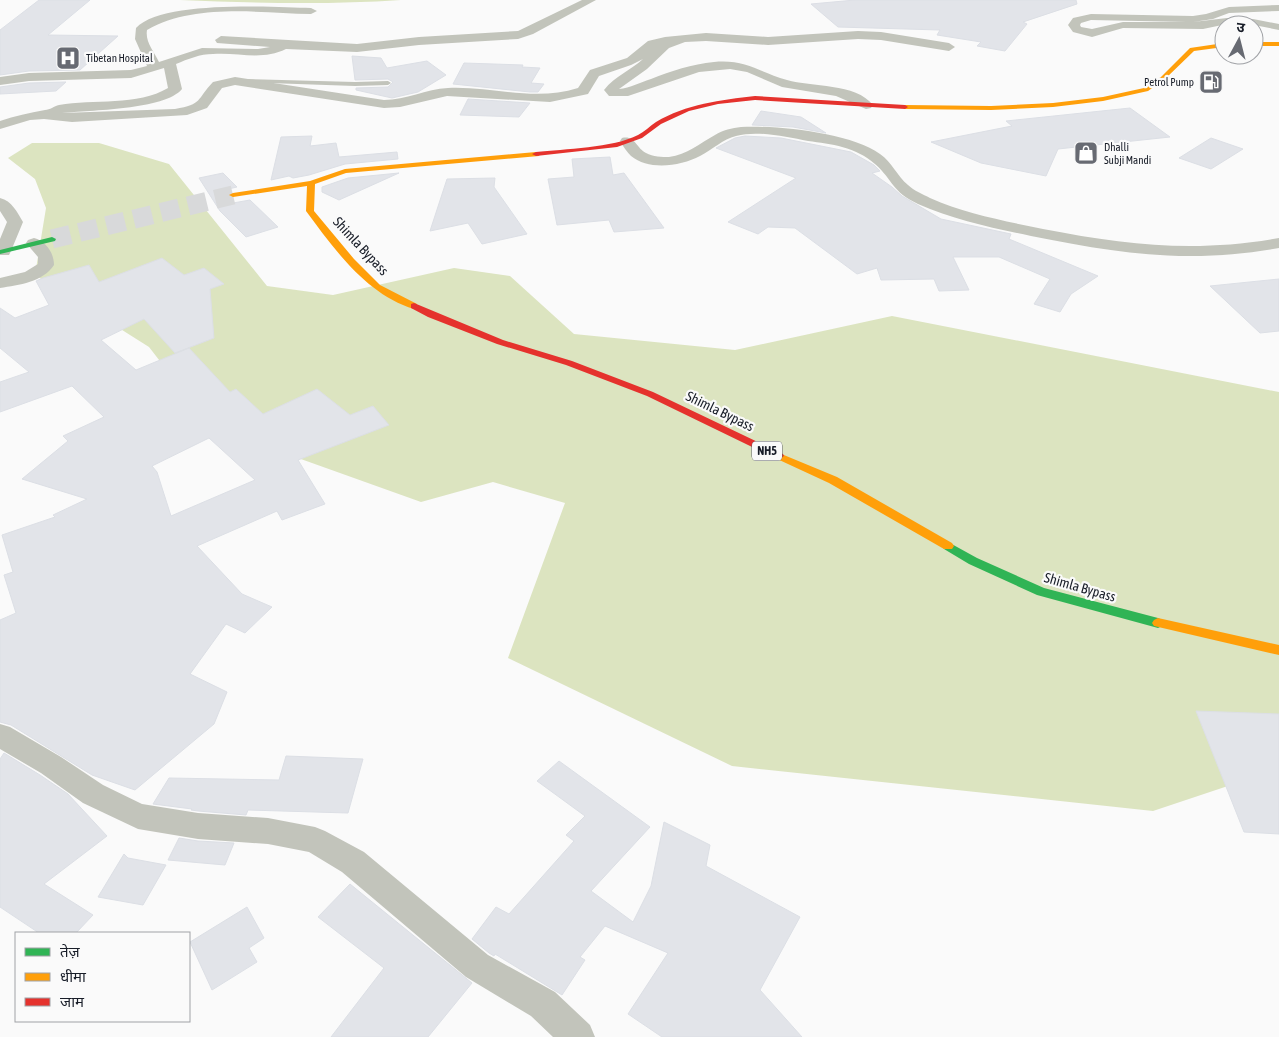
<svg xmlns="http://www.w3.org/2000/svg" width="1279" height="1037" font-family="'Asap Condensed','Noto Sans Devanagari',sans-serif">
<rect width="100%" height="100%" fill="#fafafa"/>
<path fill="#dce4c0" d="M 180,0 L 401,0 C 327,5 254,3 180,0 Z
M 32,143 L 99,143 L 169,164 L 267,286 L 333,295 L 454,268 L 510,276 L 574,334 L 735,350 L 892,316 L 1279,392 L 1279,769 L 1153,811 L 732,766 L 508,658 L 565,503 L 493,482 L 421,502 L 211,427 L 149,347 L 35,275 L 46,208 L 35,179 L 8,158 Z"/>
<path fill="#e2e4e9" stroke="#dcdfe5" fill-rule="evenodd" d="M 39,0 L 90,0 L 48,35 L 118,36 L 80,70 L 29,71 L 0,75 L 0,30 Z
M 855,0 L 1076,0 L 1077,4 L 1023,22 L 1027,24 L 1005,51 L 977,46 L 981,42 L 937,35 L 940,30 L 838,27 L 811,4 Z
M 352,56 L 381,58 L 387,68 L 427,61 L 446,75 L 418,92 L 392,98 L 356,90 L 356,88 L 388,87 L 393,82 L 388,79 L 355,80 Z
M 464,63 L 523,65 L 522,67 L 540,68 L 531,83 L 544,84 L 538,92 L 530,92 L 453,84 Z
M 66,82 L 56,91 L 0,94 L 0,87 L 29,83 Z
M 468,99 L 530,103 L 519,117 L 460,115 Z
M 1130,108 L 1170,137 L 1058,149 L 1046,176 L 981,163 L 931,142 L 1012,126 L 1006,121 Z
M 761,111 L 801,117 L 826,133 L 793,127 L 752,125 Z
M 312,136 L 310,146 L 336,143 L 339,157 L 397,152 L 398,159 L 345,164 L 309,175 L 293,178 L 289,176 L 271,180 L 281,137 Z
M 745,136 L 781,138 L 851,152 L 874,165 L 880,171 L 872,173 L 892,187 L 902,196 L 941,219 L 1011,234 L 1009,239 L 1098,276 L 1071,294 L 1060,312 L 1034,304 L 1050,279 L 999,257 L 953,257 L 969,290 L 939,291 L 934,279 L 881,280 L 877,268 L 857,274 L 795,228 L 768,227 L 758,234 L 728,222 L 796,178 L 716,148 L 735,138 Z
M 1211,138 L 1243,149 L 1211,169 L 1179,158 Z
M 610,157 L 613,175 L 624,173 L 664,228 L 614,232 L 609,220 L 557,225 L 548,179 L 574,177 L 572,159 Z
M 223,173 L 237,187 L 224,190 L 222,194 L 224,200 L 233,203 L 250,200 L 278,227 L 246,237 L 220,211 L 199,178 Z
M 399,173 L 339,200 L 322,192 L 322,187 L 348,178 Z
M 495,178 L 494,187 L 527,234 L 482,244 L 468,223 L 430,231 L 447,179 Z
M 162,258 L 184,275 L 204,268 L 224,284 L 210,289 L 214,338 L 175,353 L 144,319 L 101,340 L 136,370 L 189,348 L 230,392 L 236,389 L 263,414 L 317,389 L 350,415 L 373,406 L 389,425 L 298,460 L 325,504 L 282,520 L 277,511 L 197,546 L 242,594 L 272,607 L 245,633 L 226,624 L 190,674 L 227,692 L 214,724 L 135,790 L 92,775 L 11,725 L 0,722 L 0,620 L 16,613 L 4,575 L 13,572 L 2,535 L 55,517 L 53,515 L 87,499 L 22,479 L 68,441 L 63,436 L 104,417 L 72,386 L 0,412 L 0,382 L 29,372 L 0,348 L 0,308 L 15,318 L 49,305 L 36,281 L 43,278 L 89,265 L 99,282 ZM 209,438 L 255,480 L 171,516 L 157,472 L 152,466 Z
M 1279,279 L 1279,331 L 1260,333 L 1210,286 Z
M 1196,711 L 1279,714 L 1279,834 L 1244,832 Z
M 4,753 L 40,775 L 68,794 L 107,836 L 44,884 L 93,915 L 76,933 L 39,933 L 0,907 L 0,759 Z
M 286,756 L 363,759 L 348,813 L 248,810 L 246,815 L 198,811 L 191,810 L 192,809 L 153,804 L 169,778 L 279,780 Z
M 559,761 L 650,827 L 591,891 L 633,922 L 651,886 L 664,822 L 710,845 L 706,866 L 800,917 L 760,990 L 802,1037 L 662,1037 L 628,1014 L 668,953 L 605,926 L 580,957 L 585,960 L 562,995 L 495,954 L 494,956 L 489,953 L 472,939 L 496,907 L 509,914 L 574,841 L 566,835 L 585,816 L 537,781 Z
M 179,838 L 198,841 L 234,843 L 225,865 L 168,860 Z
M 124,854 L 128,858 L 166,865 L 143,905 L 98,897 Z
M 350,884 L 472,983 L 428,1037 L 331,1037 L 384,968 L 318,917 Z
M 247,907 L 264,938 L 249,948 L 257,962 L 212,990 L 190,942 Z"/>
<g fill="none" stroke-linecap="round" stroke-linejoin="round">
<path stroke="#d8d9da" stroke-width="19" stroke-dasharray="19 9" stroke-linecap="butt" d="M 52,239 L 233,195"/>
<path fill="#c2c4bb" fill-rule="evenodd" d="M 242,79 L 355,82 L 388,81 L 391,83 L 388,85 L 355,86 L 240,82 L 239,81 Z"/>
<path fill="#c2c4bb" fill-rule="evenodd" d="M 582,0 L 596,0 L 533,34 L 518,39 L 419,45 L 357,52 L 286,49 C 262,61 238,52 213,54 C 200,54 188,59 176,64 L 182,89 C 165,110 89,110 62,113 L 175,109 C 203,104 196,100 213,82 L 235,77 L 384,100 C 406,100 426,89 448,88 C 492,86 535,102 578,88 L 590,70 L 627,58 L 648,41 L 665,37 L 706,33 L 768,37 L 858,31 L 881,32 L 949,43 L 955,47 L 949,51 L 881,40 L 858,39 L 768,45 L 706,41 L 685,42 L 669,48 L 647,69 L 619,89 C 630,88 641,82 651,79 C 671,71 692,64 714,62 C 745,59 759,72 787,80 C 811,87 856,83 873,105 L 871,108 L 866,109 L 836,96 L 782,87 L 747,72 L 730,69 L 699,72 L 628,96 L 609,96 L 604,90 C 615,76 631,70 643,59 L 631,65 L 599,76 L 588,94 L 550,102 L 447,96 L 400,107 L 384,108 L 235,85 L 222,88 L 207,108 L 187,115 L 72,122 L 44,119 L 30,120 L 0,129 L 0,121 C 15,116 29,113 45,110 C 50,110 54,106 59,105 C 93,99 138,106 168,88 L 164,68 L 131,78 L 29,81 L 0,85 L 0,77 L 29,73 L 131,70 L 147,66 L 135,39 L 136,28 C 162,0 273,7 311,8 L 317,11 L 311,14 C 258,13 195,3 147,30 C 145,42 154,51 159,62 L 202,48 L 258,49 L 270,47 L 217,43 L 215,40 L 221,36 L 357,44 L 419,37 L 518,31 Z
M 1279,5 L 1279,11 L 1229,13 L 1213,19 L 1193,22 L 1227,18 L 1253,19 L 1279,24 L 1279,30 L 1254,25 L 1227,24 L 1203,29 L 1123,28 L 1092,37 L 1073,32 L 1068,25 L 1073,18 L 1091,14 L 1193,16 L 1206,14 L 1229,7 ZM 1091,20 L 1187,22 L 1123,22 L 1092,29 L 1081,27 L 1080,25 L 1081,23 Z
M 741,127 C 777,125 851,133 880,154 C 892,162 897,176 908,185 C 914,191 923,194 930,198 C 966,214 1005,221 1043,229 C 1126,245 1195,253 1279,238 L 1279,248 C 1189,264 1120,254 1031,236 C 993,228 954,220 918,204 C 891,191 894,181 875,164 C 856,147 831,144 808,141 C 786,137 758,130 736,136 C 723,139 712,150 700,156 C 681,166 649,171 631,156 C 627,152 623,146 620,141 L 622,138 C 635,135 636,148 646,153 C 653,157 662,157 669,157 C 687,155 700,143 715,135 C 723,130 732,128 741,127 Z
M 0,198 C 12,201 17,212 23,222 L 11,251 L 9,255 L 0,255 L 0,239 L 7,222 L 0,211 Z
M 34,238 C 46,241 54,253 54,265 C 43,282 19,285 0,288 L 0,278 L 25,272 L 38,264 L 38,257 L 26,243 L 28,240 Z
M 0,724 L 10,727 L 61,757 L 103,785 L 142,804 L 198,813 L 268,818 L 315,827 L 325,831 L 364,852 L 488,955 L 555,992 L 590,1025 L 595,1037 L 553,1037 L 531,1016 L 466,977 L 342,872 L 309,852 L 268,844 L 198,839 L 138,829 L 83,803 L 41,773 L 0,749 Z"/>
<path fill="#30b455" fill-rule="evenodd" d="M 52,237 L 56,239 L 55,241 L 0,254 L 0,250 Z
M 948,542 L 977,558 L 1044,588 L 1158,618 L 1162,620 L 1164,623 L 1162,626 L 1158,628 L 1037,595 L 969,564 L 944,549 L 942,546 L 944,543 Z"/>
<path fill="#ff9f0a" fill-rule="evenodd" d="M 1254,42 L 1279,42 L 1279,46 L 1254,46 Z
M 1224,43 L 1224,47 L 1194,51 L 1165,79 L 1148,91 L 1103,101 L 1053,107 L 991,110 L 905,109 L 902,107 L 905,105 L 991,106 L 1053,103 L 1103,97 L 1144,88 L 1161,77 L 1190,48 Z
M 536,152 L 540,154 L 539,156 L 346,173 L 315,184 L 314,211 L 354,259 L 380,285 L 417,304 L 417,308 L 414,309 C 367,295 334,249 306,211 L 307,186 L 233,197 L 229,195 L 233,193 L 310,181 L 345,169 Z
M 779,453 L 837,477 L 952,543 L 954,546 L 952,549 L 944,549 L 829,483 L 775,458 L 774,456 L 775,454 Z
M 1158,618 L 1279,645 L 1279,655 L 1154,626 L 1152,623 L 1154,620 Z"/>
<path fill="#e5322d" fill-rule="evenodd" d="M 755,96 L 905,105 L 908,107 L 905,109 L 755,100 L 718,104 L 689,111 L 661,124 L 642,138 L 617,147 L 536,156 L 532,154 L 536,152 C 564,149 613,148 638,135 C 644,132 650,126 656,122 C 686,104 721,100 755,96 Z
M 414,303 L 503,340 L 572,361 L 653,392 L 783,454 L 784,456 L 779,459 L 775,458 L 647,396 L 566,365 L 497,344 L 428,317 L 411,308 L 411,304 Z"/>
</g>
<defs>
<g id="hospital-square" transform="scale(1.25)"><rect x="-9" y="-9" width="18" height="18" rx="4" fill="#676a72" stroke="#fafafa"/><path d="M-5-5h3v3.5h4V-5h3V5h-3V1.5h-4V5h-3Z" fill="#fff"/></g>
<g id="fuel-square" transform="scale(1.25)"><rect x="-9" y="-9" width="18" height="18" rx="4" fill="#676a72" stroke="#fafafa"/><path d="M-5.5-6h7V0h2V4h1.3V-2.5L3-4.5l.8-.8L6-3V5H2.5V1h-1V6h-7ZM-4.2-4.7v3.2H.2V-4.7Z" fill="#fff"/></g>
<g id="shop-square" transform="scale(1.25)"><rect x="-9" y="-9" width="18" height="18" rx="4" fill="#676a72" stroke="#fafafa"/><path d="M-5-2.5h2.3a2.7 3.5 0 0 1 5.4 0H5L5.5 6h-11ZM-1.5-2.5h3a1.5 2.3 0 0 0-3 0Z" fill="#fff"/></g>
</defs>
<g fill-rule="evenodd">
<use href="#hospital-square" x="68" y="58"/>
<use href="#fuel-square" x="1211" y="82"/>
<use href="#shop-square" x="1086" y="153"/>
</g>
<g text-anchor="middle" stroke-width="4.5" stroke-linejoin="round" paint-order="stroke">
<g font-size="11" fill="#181d28" stroke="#fafafa" text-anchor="start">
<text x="86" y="62">Tibetan Hospital</text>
<text x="1194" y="86" text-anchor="end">Petrol Pump</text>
<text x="1104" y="151">Dhalli<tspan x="1104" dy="13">Subji Mandi</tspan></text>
</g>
<rect fill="#fafafa" stroke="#5c5f67" stroke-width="1" x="752" y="441.5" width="30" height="19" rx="4"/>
<g font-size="12" font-weight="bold" fill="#181d28">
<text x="767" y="455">NH5</text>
</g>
<g font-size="14" fill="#181d28" stroke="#fafafa">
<text transform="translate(361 246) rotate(47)" y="5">Shimla Bypass</text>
<text transform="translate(720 411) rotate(26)" y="5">Shimla Bypass</text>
<text transform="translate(1080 587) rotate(16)" y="5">Shimla Bypass</text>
</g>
</g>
<rect x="15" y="932" width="175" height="90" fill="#fafafa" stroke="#a0a2a6"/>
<rect x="25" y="948" width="25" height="8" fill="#30b455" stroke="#a0a2a6"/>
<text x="60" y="957" font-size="15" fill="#181d28">तेज़</text>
<rect x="25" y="973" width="25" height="8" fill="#ff9f0a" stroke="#a0a2a6"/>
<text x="60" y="982" font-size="15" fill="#181d28">धीमा</text>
<rect x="25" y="998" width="25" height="8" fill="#e5322d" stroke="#a0a2a6"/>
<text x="60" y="1007" font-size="15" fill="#181d28">जाम</text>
<g transform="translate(1239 40) rotate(7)"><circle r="24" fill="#fafafa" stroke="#a0a2a6"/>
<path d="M0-4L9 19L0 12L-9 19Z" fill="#676a72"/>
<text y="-8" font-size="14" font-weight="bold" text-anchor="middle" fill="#181d28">उ</text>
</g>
</svg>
